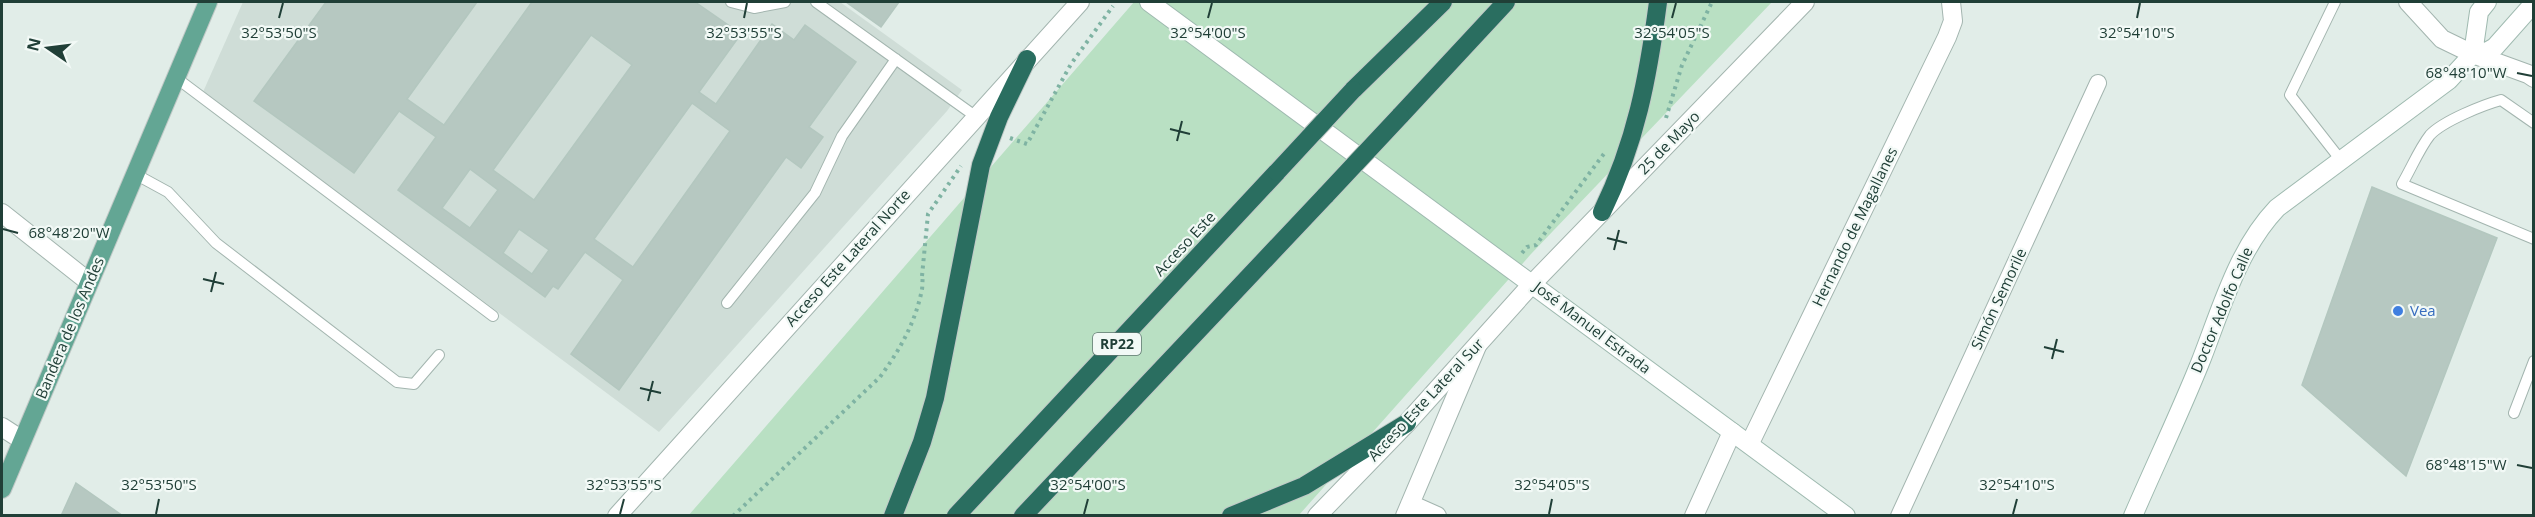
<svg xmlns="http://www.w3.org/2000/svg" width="2535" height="517" font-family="'Open Sans',sans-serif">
<rect width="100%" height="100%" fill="#e1ede8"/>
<path fill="#cfddd7" d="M 243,2 L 840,2 L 962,90 L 947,111 L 659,432 L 203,92 Z"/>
<path fill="#b9e0c3" d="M 1134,2 L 1772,2 L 1531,254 L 1299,515 L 688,516 Z"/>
<path fill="#b6c8c1" stroke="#b3c7bf" stroke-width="1.5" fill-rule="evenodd" d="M 326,2 L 477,2 L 407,99 L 444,125 L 532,2 L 695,2 L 741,34 L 699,92 L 716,104 L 772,24 L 794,40 L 805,25 L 856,62 L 809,127 L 823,137 L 801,168 L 786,157 L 619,390 L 571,354 L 623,280 L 585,252 L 558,289 L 553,286 L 545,297 L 398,190 L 436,137 L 399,111 L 354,173 L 254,101 ZM 591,35 L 632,65 L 534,200 L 493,170 ZM 692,103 L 730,131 L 633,267 L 594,239 ZM 470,169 L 498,190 L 470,228 L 442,208 ZM 519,229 L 549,250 L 532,274 L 503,253 Z
M 846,2 L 899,2 L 881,27 Z
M 2372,187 L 2497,238 L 2406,476 L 2302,385 Z
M 76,483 L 123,516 L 61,516 Z"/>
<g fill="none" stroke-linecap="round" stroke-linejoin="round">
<g stroke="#a3b5af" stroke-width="12">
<path id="service" d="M 731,2 L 754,8 L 785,2
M 816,2 L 975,116
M 2335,2 L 2290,95 L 2340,159
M 175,77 L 493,316
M 2534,123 L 2501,100 C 2483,105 2443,121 2430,135 C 2419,149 2411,169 2402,184 L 2534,239
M 135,174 L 168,192 L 216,243 L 397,382 L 414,384 L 439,355
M 727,303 L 815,193 L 842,136 L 896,59
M 2514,413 L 2534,361"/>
</g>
<g stroke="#a3b5af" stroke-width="18">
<path id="pedestrian" d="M 1899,516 L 2098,83"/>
</g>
<g stroke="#a3b5af" stroke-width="20">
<path id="minor" d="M 2408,2 L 2442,39 L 2473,54 L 2528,74 L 2534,78
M 2,427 L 22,440
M 1750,443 L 1947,37 L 1953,21 L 1951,2
M 1410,504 L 1437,516
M 1405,516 L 1477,346
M 1694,516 L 1732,432"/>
</g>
<g stroke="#a3b5af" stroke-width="20">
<path id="tertiary" d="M 2,213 L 89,282
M 617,516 L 1080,2
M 1317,516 L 1407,423 L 1532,284 L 1805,2"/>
</g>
<g stroke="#9fbab0" stroke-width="20">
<path id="secondary" d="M 1149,2 L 1846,516
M 2473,54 L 2488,51 L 2495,47 L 2534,3
M 2133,516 C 2155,465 2179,415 2200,363 C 2221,310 2237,250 2277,208 L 2449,80 L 2473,54 L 2479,12 L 2487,2"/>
</g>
<g stroke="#c1c9c7" stroke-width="20">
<path id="primary" d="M 2,489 L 208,2"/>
</g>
<g stroke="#c1c9c7" stroke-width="20">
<path id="motorway" d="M 1353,90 L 1443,2
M 1400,116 L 1506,2
M 1602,212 C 1636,142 1648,78 1658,2
M 893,516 L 922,442 L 935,398 L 981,165 L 999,117 L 1027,59
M 956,516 L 1277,172
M 1023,516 L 1326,195
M 1231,516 L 1304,486 L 1407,423"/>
</g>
<path stroke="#7fb3a3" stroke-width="4" stroke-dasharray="3 4.5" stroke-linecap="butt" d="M 1666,118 L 1682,65 L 1712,2
M 1010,138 L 1027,144 L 1071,64 L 1113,6
M 1522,253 L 1527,247 L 1536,245 L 1606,151
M 922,276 L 928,214 L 961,166
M 733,516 L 880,377 C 899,351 914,325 921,294 C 923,288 922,281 923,275"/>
<use href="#service" stroke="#fff" stroke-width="10"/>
<use href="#pedestrian" stroke="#fff" stroke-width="16"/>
<use href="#minor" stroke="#fff" stroke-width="18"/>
<use href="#tertiary" stroke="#fff" stroke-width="18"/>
<use href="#secondary" stroke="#fff" stroke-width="18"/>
<use href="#primary" stroke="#63a694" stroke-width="18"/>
<use href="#motorway" stroke="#2a6e60" stroke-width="18"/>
<g stroke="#c1c9c7" stroke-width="20" stroke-linecap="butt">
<path id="motorway-bridge" d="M 1277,172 L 1353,90
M 1326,195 L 1400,116"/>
</g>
<use href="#motorway-bridge" stroke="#2a6e60" stroke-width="18"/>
</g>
<path fill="none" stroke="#203f37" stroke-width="2" d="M 279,18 L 283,3M 744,18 L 747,3M 1208,18 L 1212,3M 1672,18 L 1676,3M 2137,18 L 2140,3M 2517,73 L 2532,76M 1170,129 L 1190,134M 1177,141 L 1182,121M 3,229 L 18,233M 1607,238 L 1627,243M 1614,250 L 1619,230M 203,279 L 224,284M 211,292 L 216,272M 2044,347 L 2064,352M 2052,359 L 2057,339M 640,388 L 661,393M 648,401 L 653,381M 2517,465 L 2532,468M 156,514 L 159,499M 620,514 L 624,499M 1084,514 L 1088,499M 1549,514 L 1552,499M 2013,514 L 2017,499"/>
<circle fill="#3f7fe0" stroke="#f2f9f6" stroke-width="2" cx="2398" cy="311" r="6"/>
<g text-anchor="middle" stroke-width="4.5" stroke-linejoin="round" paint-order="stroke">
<rect fill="#f2f9f6" stroke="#5f7770" stroke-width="1.5" x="1093" y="333" width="48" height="22" rx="4.5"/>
<g font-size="14" font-weight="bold" fill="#203f37">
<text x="1117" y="349">RP22</text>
</g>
<g font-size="15" fill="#203f37" stroke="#f2f9f6">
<text transform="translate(1669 143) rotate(-46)" y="5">25 de Mayo</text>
<text transform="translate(1855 227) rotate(-64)" y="5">Hernando de Magallanes</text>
<text transform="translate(1185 244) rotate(-47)" y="5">Acceso Este</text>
<text transform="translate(848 258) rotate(-48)" y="5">Acceso Este Lateral Norte</text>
<text transform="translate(1999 299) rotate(-65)" y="5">Simón Semorile</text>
<text transform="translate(2222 310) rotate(-67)" y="5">Doctor Adolfo Calle</text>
<text transform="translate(70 328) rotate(-67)" y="5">Bandera de los Andes</text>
<text transform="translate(1592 328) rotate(37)" y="5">José Manuel Estrada</text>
<text transform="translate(1426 400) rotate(-47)" y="5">Acceso Este Lateral Sur</text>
</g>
<g font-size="15" fill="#366cbe" stroke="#f2f9f6" text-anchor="start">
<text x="2410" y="316">Vea</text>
</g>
</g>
<g font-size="15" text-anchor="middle" fill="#203f37" stroke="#f2f9f6" stroke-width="4.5" stroke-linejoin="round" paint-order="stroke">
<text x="2137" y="38">32°54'10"S</text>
<text x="279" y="38">32°53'50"S</text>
<text x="744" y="38">32°53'55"S</text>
<text x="1208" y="38">32°54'00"S</text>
<text x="1672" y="38">32°54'05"S</text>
<text x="2466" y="78">68°48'10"W</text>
<text x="69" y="238">68°48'20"W</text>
<text x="2466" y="470">68°48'15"W</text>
<text x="159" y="490">32°53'50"S</text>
<text x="624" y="490">32°53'55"S</text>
<text x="1088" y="490">32°54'00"S</text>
<text x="1552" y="490">32°54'05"S</text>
<text x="2017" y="490">32°54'10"S</text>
</g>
<rect width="2535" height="517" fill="none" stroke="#203f37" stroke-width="6"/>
<g transform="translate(48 48) rotate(284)" stroke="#f2f9f6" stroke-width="4.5" paint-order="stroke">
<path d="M0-4.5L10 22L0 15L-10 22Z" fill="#203f37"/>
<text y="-9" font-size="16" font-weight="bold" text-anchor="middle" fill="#203f37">N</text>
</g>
</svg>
